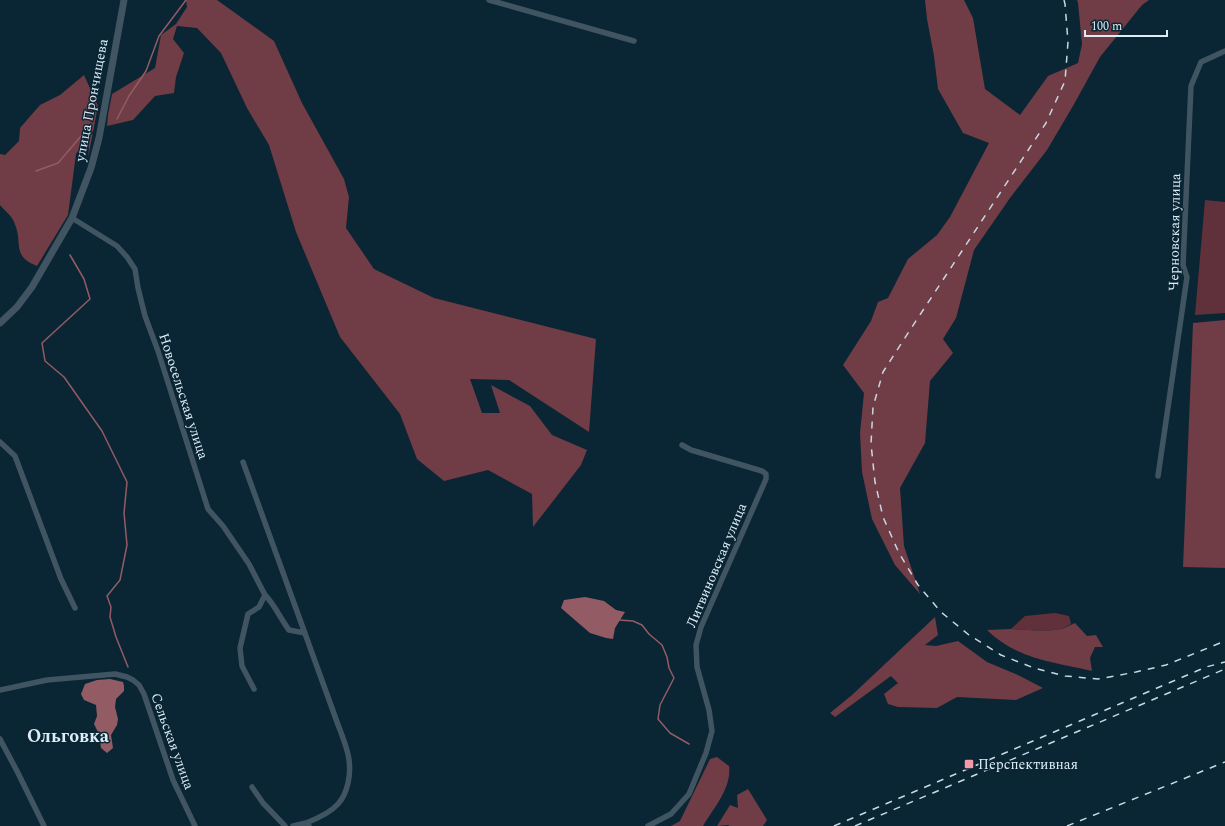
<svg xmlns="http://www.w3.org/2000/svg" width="1225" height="826" font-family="Spectral,serif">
<rect width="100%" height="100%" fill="#0a2533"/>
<path fill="#61313b" d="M 1205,200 L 1225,202 L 1225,313 L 1195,315 Z
M 1055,613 L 1069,616 L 1071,624 L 1062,629 L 1045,631 L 1011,629 L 1025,616 Z"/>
<path fill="#703c46" d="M 186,0 L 217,0 L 274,41 L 302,103 L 344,179 L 349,197 L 346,228 L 374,269 L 434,298 L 596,339 L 589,432 L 509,380 L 470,379 L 482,413 L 500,413 L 491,385 L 530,406 L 552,435 L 587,450 L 581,465 L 533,527 L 532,494 L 488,470 L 444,481 L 417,459 L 400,414 L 340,337 L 296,232 L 269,145 L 247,108 L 221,53 L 197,28 L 177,26 L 173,39 L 184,53 L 176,77 L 174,93 L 155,96 L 133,120 L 107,126 L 108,115 L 112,94 L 155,68 L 161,35 L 176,24 L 187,7 Z
M 925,0 L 964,0 L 973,18 L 985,89 L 1020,115 L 1048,76 L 1078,63 L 1082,44 L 1078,3 L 1077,0 L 1149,0 L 1142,5 L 1100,57 L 1073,106 L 1047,150 L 1010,198 L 974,250 L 956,318 L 943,339 L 953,353 L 930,381 L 925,443 L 900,488 L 904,546 L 920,594 L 895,565 L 872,519 L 862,472 L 860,433 L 864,393 L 843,365 L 871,321 L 878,302 L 888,298 L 908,259 L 937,235 L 950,217 L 989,143 L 963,133 L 938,89 L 934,56 L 927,19 Z
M 84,75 L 98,106 L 88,158 L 89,148 L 84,143 L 76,154 L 68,215 L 37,266 C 10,255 24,243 14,222 C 12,216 4,210 0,205 L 0,154 L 5,155 L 19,141 L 20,128 L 40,105 L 60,95 Z
M 1225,320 L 1225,568 L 1183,567 L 1193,323 Z
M 935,617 L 938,635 L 925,645 L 936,646 L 958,641 L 987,662 L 1018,675 L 1043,688 L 1016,700 L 957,697 L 937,708 L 898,707 L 888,704 L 884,694 L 898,683 L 891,676 L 835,717 L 830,713 L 852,695 Z
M 1075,623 L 1087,636 L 1096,635 L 1103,647 L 1095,647 L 1090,658 L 1092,671 C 1054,662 1018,660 987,630 L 1011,629 L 1045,631 L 1062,629 Z
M 717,757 L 729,766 C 732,788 713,809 703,826 L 671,826 L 680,821 L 710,759 Z
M 748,789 L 767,820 L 763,826 L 730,826 L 728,825 L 717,826 L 730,805 L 738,808 L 737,795 Z"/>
<path fill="#935c65" d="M 585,597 L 604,601 L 616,610 L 625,612 L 615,628 L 613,639 L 606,638 L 590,633 L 561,608 L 564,600 Z
M 110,679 L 123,682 L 124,686 L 124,691 L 116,699 L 115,707 L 118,719 L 117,725 L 111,735 L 113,748 L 107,753 L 101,748 L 99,734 L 94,724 L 97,716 L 96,705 L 84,700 L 81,694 L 85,684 L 97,680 Z"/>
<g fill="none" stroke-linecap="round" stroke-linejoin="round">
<path stroke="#935c65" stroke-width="1.5" d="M 117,119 L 129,96 L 146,71 L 159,36 L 186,0
M 36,171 L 58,163 L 82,135
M 70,255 L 84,279 L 90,299 L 42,343 L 45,361 L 64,377 L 102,431 L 127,482 L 124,513 L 127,545 L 120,580 L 107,596 L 111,607 L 110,617 L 116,637 L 128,667
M 619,620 L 633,621 L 642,625 L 649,634 L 662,645 L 667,657 L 669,668 L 674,678 L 660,705 L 658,719 L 670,733 L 689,744"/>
<path stroke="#405561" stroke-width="5.5" d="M 489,0 L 634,41
M 72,218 L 117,246 L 127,257 L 135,269 L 138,288 L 145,316 L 158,351 L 208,509 L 223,526 L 249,564 L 265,595 L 259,607 L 248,614 L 240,648 L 242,666 L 254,689
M 0,442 L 15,456 L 61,579 L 75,608
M 243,462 L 337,722 C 341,733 348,749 349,760 C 351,774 348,793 338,804 C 331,812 316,819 306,823
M 1158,476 L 1187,277 L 1183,265 L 1191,86 L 1201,62 L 1225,51
M 265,595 C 275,605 280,618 289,630 L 305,633
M 0,690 L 47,680 L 115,674 L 127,677 L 133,680 L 139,685 L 144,694 L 173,780 L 195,826
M 0,739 L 18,773 L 44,826
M 252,787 L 263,803 L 285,826
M 293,826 L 306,823 L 309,826
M 648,826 L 671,814 L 689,794 L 706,753 L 712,731 L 709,710 L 697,667 L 696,645 L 701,627 L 766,479 L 766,474 L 762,471 L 691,450 L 682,445"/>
<path stroke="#405561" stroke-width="7" d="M 0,323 L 17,307 L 32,287 L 72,218 L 91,168 L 99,138 L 124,0"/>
<path stroke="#c7d8e2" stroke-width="1.5" stroke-dasharray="7 7" stroke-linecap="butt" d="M 1064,0 L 1065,4 L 1068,42 L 1065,81 L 1046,123 L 910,330 L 883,372 L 873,407 L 871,444 L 875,482 L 883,517 L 899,553 L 918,585 L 941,612 L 969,635 L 1001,655 L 1034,668 L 1065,676 L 1098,679 L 1136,672 L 1166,665 L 1225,641
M 834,826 L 1164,685 L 1206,667 L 1225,662
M 855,826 L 1225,669
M 1067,826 L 1225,762"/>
</g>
<rect fill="#f39aaa" stroke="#0a2533" stroke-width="1.5" x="964" y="759" width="10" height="10" rx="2"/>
<g text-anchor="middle" stroke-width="3" stroke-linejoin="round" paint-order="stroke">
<g font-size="14" fill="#ddedf6" stroke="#0a2533">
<text transform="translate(91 100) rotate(-79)" y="5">улица Прончищева</text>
<text transform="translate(1174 232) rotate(-89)" y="5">Черновская улица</text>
<text transform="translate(184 396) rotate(72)" y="5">Новосельская улица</text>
<text transform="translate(716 565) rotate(-67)" y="5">Литвиновская улица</text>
<text transform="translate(173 741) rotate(70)" y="5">Сельская улица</text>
</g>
<g font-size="14" fill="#ddedf6" stroke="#0a2533" text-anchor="start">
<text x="978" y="769">Перспективная</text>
</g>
<g font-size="18" font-weight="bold" fill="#ddedf6" stroke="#0a2533">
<text x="68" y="742">Ольговка</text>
</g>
</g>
<path d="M1085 30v6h82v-6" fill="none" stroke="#ddedf6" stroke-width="2"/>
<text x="1091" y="30" font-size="12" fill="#ddedf6" stroke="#0a2533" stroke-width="3" paint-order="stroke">100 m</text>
</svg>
